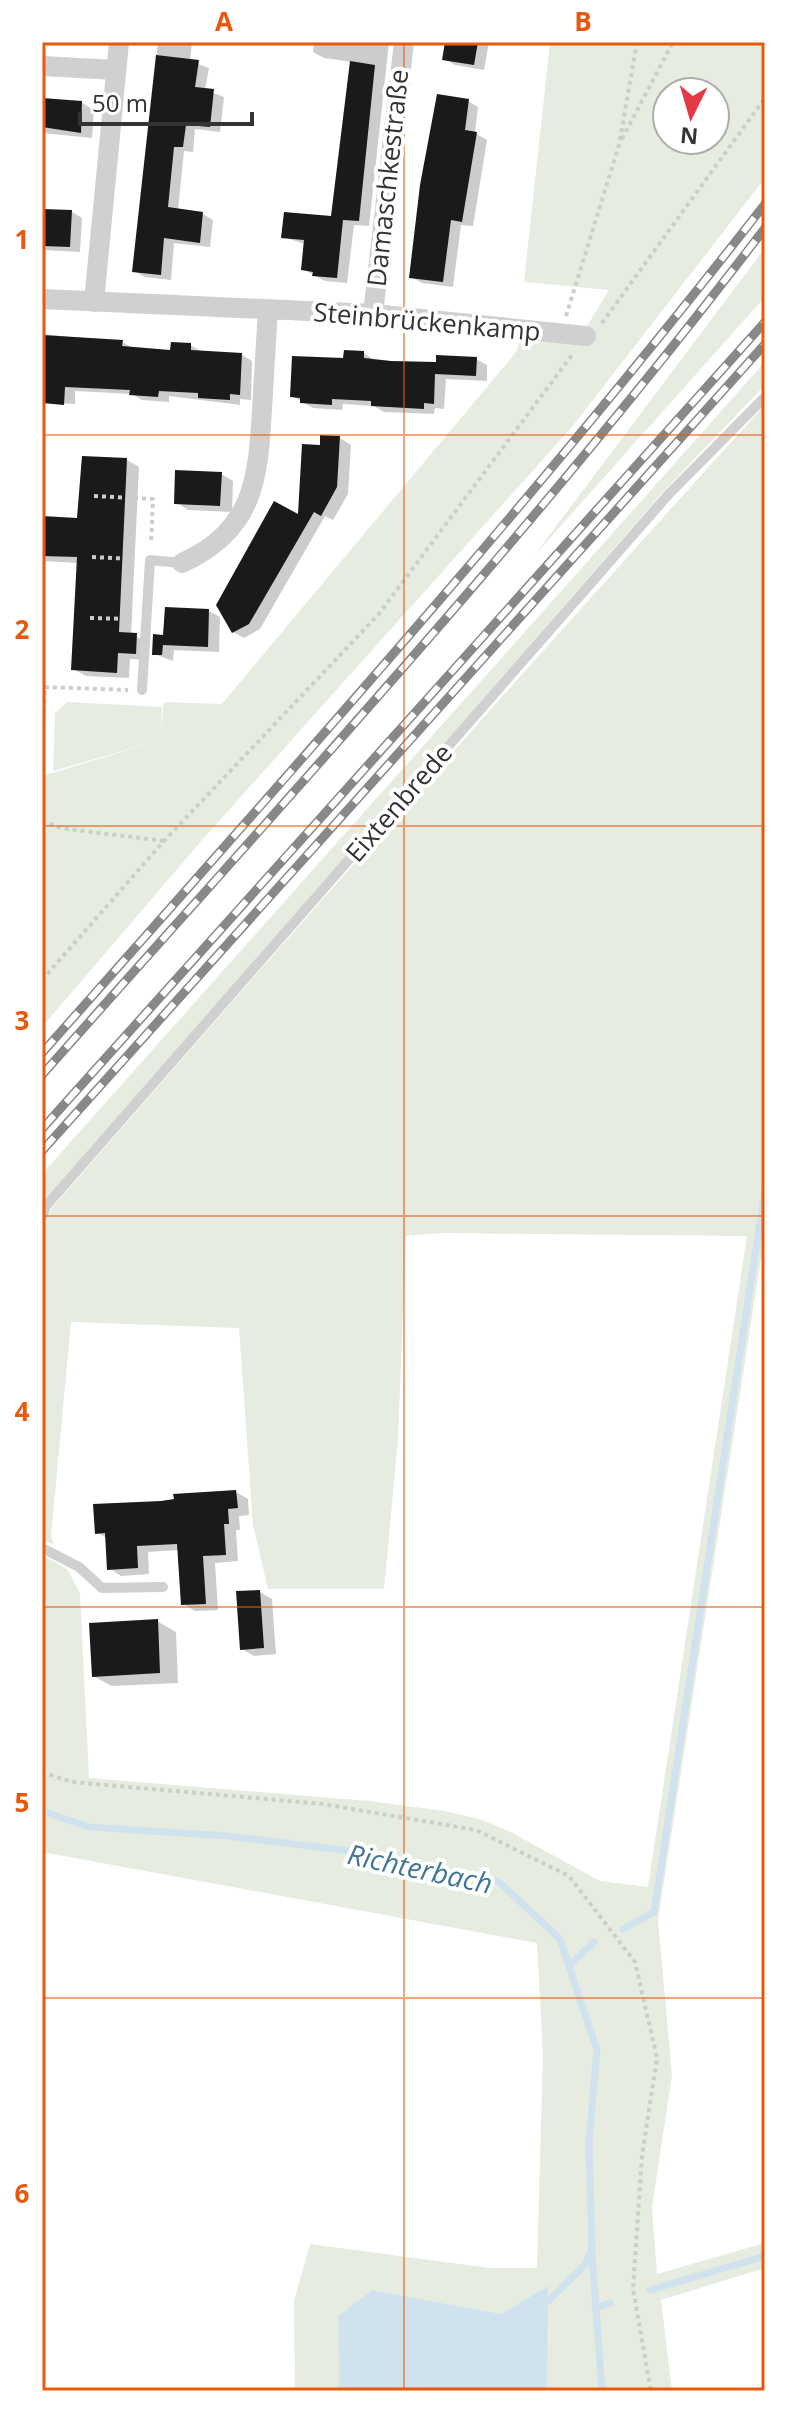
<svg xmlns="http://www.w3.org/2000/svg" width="807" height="2433" font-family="'Open Sans',sans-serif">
<rect width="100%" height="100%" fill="#fff"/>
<path fill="#e6ecdf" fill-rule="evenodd" d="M 550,42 L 765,42 L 765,178 L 572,427 L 202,840 L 42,1027 L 42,776 L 161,740 L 53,771 L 55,713 L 67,702 L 162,707 L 161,728 L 164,702 L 222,704 L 517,351 L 520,330 L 581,336 L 609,290 L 524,282 ZM 667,92 L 715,92 L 715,140 L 667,140 Z
M 765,248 L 765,297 L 533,557 Z
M 765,362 L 765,385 L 663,492 L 42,1205 L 42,1174 Z
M 765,405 L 765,1233 L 658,1920 L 672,2075 L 652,2207 L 657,2274 L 765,2243 L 765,2268 L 661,2300 L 672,2391 L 547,2391 L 547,2287 L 502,2314 L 372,2290 L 338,2316 L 339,2391 L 295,2391 L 294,2301 L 310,2244 L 490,2268 L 537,2268 L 543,2054 L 537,1943 L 42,1852 L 42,1555 L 67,1569 L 80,1593 L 89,1778 L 369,1801 L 445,1811 L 479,1819 L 509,1831 L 600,1881 L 648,1887 L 747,1236 L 442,1233 L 406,1236 L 398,1440 L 384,1589 L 268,1589 L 253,1525 L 239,1328 L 71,1322 L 51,1537 L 54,1544 L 42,1541 L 42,1228 L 52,1208 C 287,938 524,670 765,405 Z"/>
<path fill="#cfe2ee" d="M 548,2286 L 547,2391 L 339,2391 L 338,2316 L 372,2290 L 502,2314 Z"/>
<path fill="#0003" d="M 158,42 L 192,42 L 190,61 L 209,68 L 205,90 L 224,97 L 220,132 L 195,129 L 193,152 L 184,151 L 178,210 L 203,214 L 213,220 L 210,247 L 174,243 L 171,280 L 145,277 L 134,271 Z
M 314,42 L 389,42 L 369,226 L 354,225 L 347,283 L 325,281 L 303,269 L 305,244 L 283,237 L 332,218 L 352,62 L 324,58 L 313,52 Z
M 448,42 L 489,42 L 484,70 L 455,65 L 445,59 Z
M 42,101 L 82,103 L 94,110 L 92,138 L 42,133 Z
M 468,101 L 478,107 L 475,133 L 487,140 L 473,226 L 461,225 L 453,287 L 422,283 L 412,277 Z
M 42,211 L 72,212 L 82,218 L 80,252 L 42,250 Z
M 42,334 L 122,342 L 133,348 L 172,353 L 190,345 L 201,351 L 242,355 L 252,361 L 251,400 L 240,399 L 240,405 L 169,396 L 169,402 L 142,400 L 132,394 L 75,391 L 75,404 L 54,403 L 42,374 Z
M 364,353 L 375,361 L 437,364 L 476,359 L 487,365 L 487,381 L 446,379 L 444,409 L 435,408 L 434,414 L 384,412 L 374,406 L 343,404 L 342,410 L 313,408 L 292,396 L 345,360 Z
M 340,438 L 351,445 L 348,494 L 333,520 L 325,516 L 260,629 L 244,638 L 233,632 L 300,518 Z
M 127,460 L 139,467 L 131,635 L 149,642 L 148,660 L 130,659 L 129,678 L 86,676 L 73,669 L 78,563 L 42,561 L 42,518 L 79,520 Z
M 221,474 L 233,481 L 232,512 L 188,510 L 176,502 Z
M 209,611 L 220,617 L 219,652 L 174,650 L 173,661 L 154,654 L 165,637 Z
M 236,1492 L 248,1499 L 249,1515 L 239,1516 L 240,1530 L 236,1530 L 238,1561 L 215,1563 L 218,1610 L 195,1611 L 183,1604 L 179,1550 L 148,1552 L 149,1574 L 121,1576 L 109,1568 L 107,1538 L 96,1532 L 161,1503 Z
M 260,1592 L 272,1599 L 276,1654 L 254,1656 L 242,1649 Z
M 157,1621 L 176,1632 L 178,1683 L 112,1686 L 93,1676 Z"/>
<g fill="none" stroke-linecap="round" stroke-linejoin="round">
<path stroke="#cfe2ee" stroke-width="7" d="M 42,1811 L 89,1827 L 228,1836 L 376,1854 L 499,1882 L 560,1939 L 597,2050 L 589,2142 L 592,2249 L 584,2266 L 542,2307
M 623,1929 L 654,1912 L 765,1190
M 569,1966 L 594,1942
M 592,2254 L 602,2391
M 650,2290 L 765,2256
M 595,2308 L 610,2303"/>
</g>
<path fill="#1a1a1a" d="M 445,42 L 478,42 L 474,65 L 442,60 Z
M 156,55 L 199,60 L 195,87 L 214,89 L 210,127 L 186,125 L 183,147 L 174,147 L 168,207 L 203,212 L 200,243 L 164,238 L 161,275 L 132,272 Z
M 350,61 L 375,65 L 359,221 L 343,220 L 337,278 L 312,276 L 313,272 L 301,270 L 304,240 L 281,238 L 284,212 L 331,216 Z
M 437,94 L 469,99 L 465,130 L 477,132 L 462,222 L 451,220 L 443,282 L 409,278 L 420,185 Z
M 42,98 L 82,101 L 81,133 L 42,127 Z
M 42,209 L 72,210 L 70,247 L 42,246 Z
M 42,335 L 123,340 L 122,346 L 170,350 L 171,342 L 191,343 L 191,350 L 242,353 L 240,395 L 230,394 L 230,400 L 213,399 L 198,398 L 198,393 L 159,391 L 158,397 L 129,395 L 130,390 L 65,387 L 64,405 L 42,403 Z
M 344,350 L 364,351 L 364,358 L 391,361 L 436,362 L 436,355 L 477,357 L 476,376 L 435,374 L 434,404 L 424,403 L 424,409 L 371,406 L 371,401 L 332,399 L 332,405 L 300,403 L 300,398 L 290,397 L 292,356 L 343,358 Z
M 320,435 L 340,436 L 337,487 L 321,516 L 314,512 L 249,624 L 232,633 L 216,605 L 274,501 L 298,514 L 302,444 L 320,445 Z
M 82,456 L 127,458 L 119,632 L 137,633 L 136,654 L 118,653 L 117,673 L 71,670 L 77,557 L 42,556 L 42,516 L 77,518 Z
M 175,470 L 222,472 L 220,506 L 174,504 Z
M 165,607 L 209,609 L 208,647 L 163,645 L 162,655 L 152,655 L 153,634 L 163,635 Z
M 236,1490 L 238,1508 L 228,1509 L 229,1524 L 224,1524 L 226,1555 L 203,1556 L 206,1604 L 181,1605 L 177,1544 L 137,1546 L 138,1568 L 107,1570 L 105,1533 L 95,1534 L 93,1504 L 161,1501 L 174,1499 L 173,1494 Z
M 260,1590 L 264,1648 L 240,1650 L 236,1591 Z
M 158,1619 L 160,1673 L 92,1677 L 89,1623 Z"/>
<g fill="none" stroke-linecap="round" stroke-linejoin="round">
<path stroke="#cdcdcd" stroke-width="4" stroke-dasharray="4 4" stroke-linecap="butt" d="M 622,139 L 673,42
M 566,316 L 619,145 L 637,42
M 602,323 L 765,98
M 94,496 L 153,499 L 151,544
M 92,557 L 134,559
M 90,618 L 132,619
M 42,751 L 45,687 L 128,690
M 42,821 L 61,828 L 164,841
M 42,980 L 164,841 L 378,615 L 572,355
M 42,1772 L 72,1782 L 323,1804 L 476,1830 L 569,1876 L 635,1962 L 657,2058 L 642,2156 L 633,2289 L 651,2391"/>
<path stroke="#d0d0d0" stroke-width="10" d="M 142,690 L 150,560 L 182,563
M 42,1217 L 46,1206 L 668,495 L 765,397
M 42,1548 L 79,1567 L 102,1588 L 163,1587"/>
<path stroke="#d0d0d0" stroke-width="20" d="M 42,66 L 116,70
M 42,299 L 373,314 L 586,336
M 94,302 L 119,42
M 373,314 L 404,42
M 182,563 C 254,530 258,480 262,409 C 264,376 266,342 268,309"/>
<g stroke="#888" stroke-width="9">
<path id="rail" d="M 42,1053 C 289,774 537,497 765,204
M 42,1075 C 288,797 540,524 765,228
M 42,1129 L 765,322
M 42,1151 L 765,344"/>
</g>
<use href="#rail" stroke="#fff" stroke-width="6" stroke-dasharray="18" stroke-linecap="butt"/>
</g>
<path fill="none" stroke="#e8590c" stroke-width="2" stroke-opacity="0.55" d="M 404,42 L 404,2391M 42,435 L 765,435M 42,826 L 765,826M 42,1216 L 765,1216M 42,1607 L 765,1607M 42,1998 L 765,1998"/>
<g text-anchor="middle" stroke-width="8" stroke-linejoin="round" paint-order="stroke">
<g font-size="26" fill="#333" stroke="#fff">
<text transform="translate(388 178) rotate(-84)" y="9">Damaschkestraße</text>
<text transform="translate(427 322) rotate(5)" y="9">Steinbrückenkamp</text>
<text transform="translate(399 803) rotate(-49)" y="9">Eixtenbrede</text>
</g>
<g font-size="28" font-style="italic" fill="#3f7597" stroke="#fff">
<text transform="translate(420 1869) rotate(12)" y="10">Richterbach</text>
</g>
</g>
<rect width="807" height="2433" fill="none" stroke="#ffffff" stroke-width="88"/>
<g transform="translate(691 116) rotate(185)"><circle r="38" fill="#ffffff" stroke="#adadad" stroke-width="2"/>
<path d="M0-6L14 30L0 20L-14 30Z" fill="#e63946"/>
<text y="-12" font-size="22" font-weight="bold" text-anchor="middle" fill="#333333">N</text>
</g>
<path d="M80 112v12h172v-12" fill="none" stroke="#333333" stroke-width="4"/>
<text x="92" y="112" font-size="24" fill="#333333" stroke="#ffffff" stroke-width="6" paint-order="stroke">50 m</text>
<rect x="44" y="44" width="719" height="2345" fill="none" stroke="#e8590c" stroke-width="3"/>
<g font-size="26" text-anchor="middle" font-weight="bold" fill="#e8590c">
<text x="224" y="31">A</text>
<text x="583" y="31">B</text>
<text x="22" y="249">1</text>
<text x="22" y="639">2</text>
<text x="22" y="1030">3</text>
<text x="22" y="1421">4</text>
<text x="22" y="1812">5</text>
<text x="22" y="2203">6</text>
</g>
</svg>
